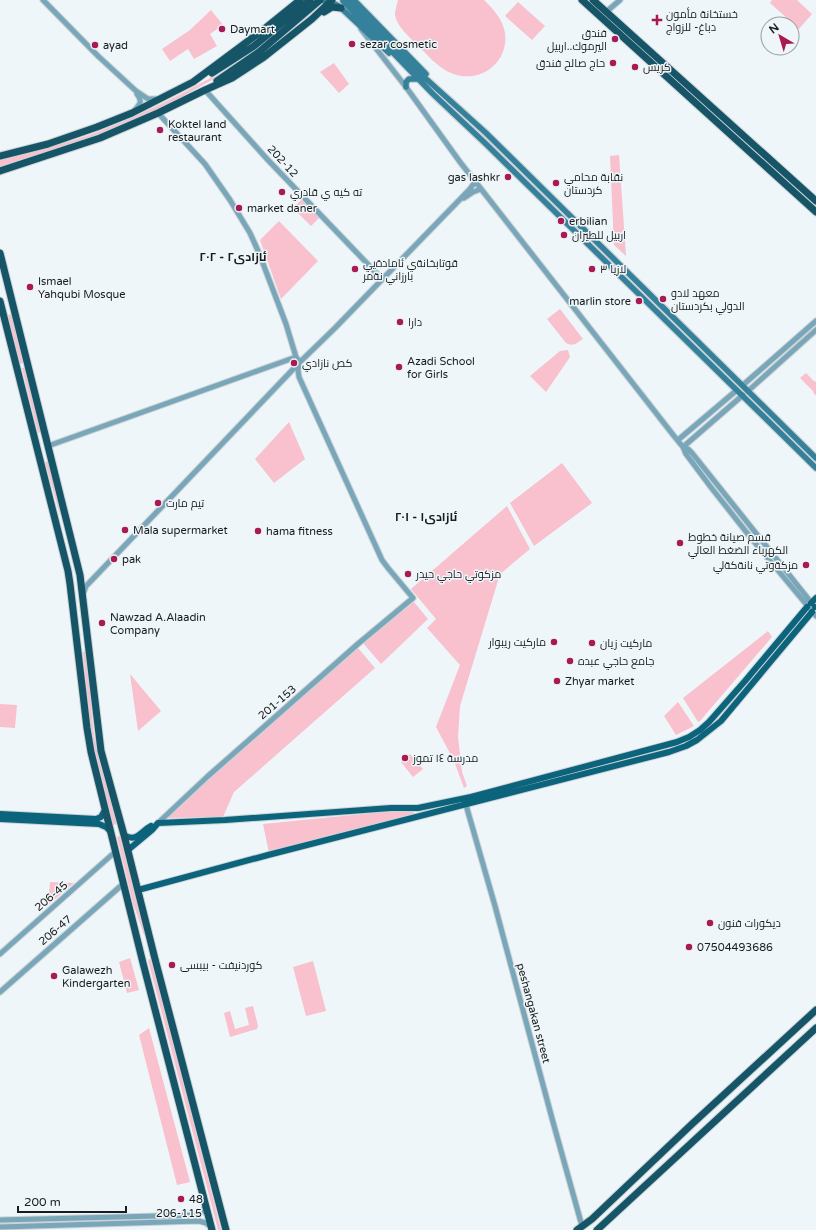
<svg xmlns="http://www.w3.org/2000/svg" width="816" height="1230" font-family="'Varela Round',Cairo,sans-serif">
<rect width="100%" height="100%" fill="#eef6f9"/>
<path fill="#f9c0cd" d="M 398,0 L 484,0 C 493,9 503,19 505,33 C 509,63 479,85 451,73 C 438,68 427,54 416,44 C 409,36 397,27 395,15 C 395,11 397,4 398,0 Z
M 772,0 L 797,0 L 812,14 L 799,29 L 770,3 Z
M 518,2 L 545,26 L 532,40 L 505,16 Z
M 211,10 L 223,25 L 210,34 L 217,46 L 194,59 L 188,49 L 170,61 L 162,49 L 190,30 Z
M 334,63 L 349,84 L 339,93 L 320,72 Z
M 214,76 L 215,78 C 192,91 169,105 145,115 C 98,136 49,152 0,167 L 0,160 C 32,152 64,144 95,133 C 136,117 175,98 214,76 Z
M 619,155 L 626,256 L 614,245 L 610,156 Z
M 303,198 L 321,216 L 311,226 L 293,208 Z
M 279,221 L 318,261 L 281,299 L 260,240 Z
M 560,309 L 583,339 C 577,343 573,347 566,343 L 547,319 Z
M 12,314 L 24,362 L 20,364 L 8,315 Z
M 568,350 L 570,357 L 546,392 L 530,376 L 560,351 Z
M 22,368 L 25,368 L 41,432 L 38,433 Z
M 806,373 L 815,382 L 816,381 L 816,395 L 814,394 L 813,391 L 800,378 Z
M 289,422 L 305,459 L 274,483 L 255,459 Z
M 48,461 L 61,515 L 60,515 L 45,462 Z
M 562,463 L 592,503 L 534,546 L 510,503 Z
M 507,506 L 530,549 L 500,574 L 460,706 L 458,737 L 462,772 L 467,786 L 464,788 L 454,761 L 436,727 L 460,665 L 427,628 L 436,619 L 411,589 Z
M 414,602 L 428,619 L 381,664 L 363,643 Z
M 768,631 L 772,637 L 700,721 L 698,722 L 683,698 Z
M 358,648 L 375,668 L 234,792 L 223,817 L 165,818 L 207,779 Z
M 83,652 L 86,652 L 94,736 L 117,824 L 113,825 L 91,735 Z
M 130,674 L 161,711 L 138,731 Z
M 678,702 L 694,726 L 676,735 L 664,716 Z
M 0,704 L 17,705 L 15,728 L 0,727 Z
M 410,754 L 423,769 L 413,777 L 401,762 Z
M 412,809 L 414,814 L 269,853 L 263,824 Z
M 120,836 L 145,935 L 144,935 L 133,903 L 117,837 Z
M 50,882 L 74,883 L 48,905 Z
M 130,958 L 139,990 L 127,993 L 119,962 Z
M 150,959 L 162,997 L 221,1230 L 218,1230 L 148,960 Z
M 313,961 L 326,1011 L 306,1016 L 293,967 Z
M 253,1006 L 258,1026 L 257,1029 L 230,1037 L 224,1013 L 230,1011 L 235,1029 L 249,1025 L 245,1008 Z
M 149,1028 L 190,1182 L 177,1185 L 139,1035 Z"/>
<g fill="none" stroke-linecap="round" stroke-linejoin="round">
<g stroke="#ccd3d6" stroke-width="7">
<path id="tertiary" d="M 43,0 L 98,56 L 136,91 L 148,99 L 159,99
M 606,12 L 620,0
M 361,29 L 406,87 L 460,162 L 674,436 L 683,447 L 688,449 L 692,453 L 814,606
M 205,90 L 267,159 L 382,279
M 134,111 C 140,104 143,102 137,94
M 158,113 L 205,164 L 230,200 L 250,233 L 259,253 L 286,324 L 296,357 L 300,362 L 298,370 L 299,377 L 382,560 L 388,568 L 413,598 L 359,643 L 207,777 L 158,823
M 464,198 L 473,192 L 481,189
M 743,385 L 816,321
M 748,391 L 816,330
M 678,440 L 737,390
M 48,446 L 296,357
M 683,447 L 686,454 L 710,486 L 751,538 L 816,616
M 683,447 L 743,395
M 83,594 L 86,586 L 89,583 L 300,362 L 335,328 L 470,189 L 475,182
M 466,805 L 495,906 L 553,1122 L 582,1226
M 0,954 L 115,852
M 0,992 L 123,884
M 0,1220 L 196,1215 L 202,1212 L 206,1206
M 0,1227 L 199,1221 L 206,1223 L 211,1227"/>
</g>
<g stroke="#ccd3d6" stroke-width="8">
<path id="secondary" d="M 322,0 C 328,4 333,2 339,6 L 389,53
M 348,0 L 414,68 L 486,133 L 816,458
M 354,0 L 426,74
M 343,1 L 433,94 L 485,143 L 816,468
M 406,87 L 406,82 L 409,79 L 416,79"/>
</g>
<g stroke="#ccd3d6" stroke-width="8">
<path id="primary" d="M 811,603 L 816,598
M 815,607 L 816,607
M 0,814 L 96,819 L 101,817 L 105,810
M 0,819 L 99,824 L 106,827 L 110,831
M 124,835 C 137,843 141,831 151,826
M 128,850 L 152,830 L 158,823 L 225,820 L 391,808 L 418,808 L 471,797 L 677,742 L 689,737 L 700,730 L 709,722 L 745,681 L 807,607
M 138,890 L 268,855 L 669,752 L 686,746 L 697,740 L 721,721 L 812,612"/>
</g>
<g stroke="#ccd3d6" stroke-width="9">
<path id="trunk" d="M 582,0 L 816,212
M 593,0 L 816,201
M 324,12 L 332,7 L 341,8
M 212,73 L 254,46 L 310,0
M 217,81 L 259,52 L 320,0
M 0,156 L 48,144 L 97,127 L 132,113 L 193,82 L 263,30 L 300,0
M 0,171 L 100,138 L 158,113 L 205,90 L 232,78 L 264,57 L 312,19 L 332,0
M 0,253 L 80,575 L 101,751 L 124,835 L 155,959 L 226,1230
M 0,301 L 68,571 L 70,584 L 87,728 L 91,752 L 143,963 L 212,1230
M 577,1230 L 592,1219 L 692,1124 L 816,1010
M 597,1230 L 816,1028"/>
</g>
<use href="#tertiary" stroke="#79a7b9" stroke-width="5"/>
<use href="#secondary" stroke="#35809a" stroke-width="5.5"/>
<use href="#primary" stroke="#0c637c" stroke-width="6"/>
<use href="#trunk" stroke="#165568" stroke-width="7"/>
</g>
<g fill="#a91953" stroke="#eef6f9" stroke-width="1.5">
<path d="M655 14h4v4h4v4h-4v4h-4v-4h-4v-4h4z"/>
<circle cx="222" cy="29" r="4"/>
<circle cx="615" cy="39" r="4"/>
<circle cx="352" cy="44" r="4"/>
<circle cx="95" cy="45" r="4"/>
<circle cx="613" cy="63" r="4"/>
<circle cx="635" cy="67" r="4"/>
<circle cx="160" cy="130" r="4"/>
<circle cx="508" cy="177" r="4"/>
<circle cx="556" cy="183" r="4"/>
<circle cx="282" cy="192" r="4"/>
<circle cx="239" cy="208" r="4"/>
<circle cx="561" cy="221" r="4"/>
<circle cx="564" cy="235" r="4"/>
<circle cx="355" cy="269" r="4"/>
<circle cx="592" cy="269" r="4"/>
<circle cx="30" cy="287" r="4"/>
<circle cx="663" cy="299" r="4"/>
<circle cx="639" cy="301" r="4"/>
<circle cx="400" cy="322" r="4"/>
<circle cx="294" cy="363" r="4"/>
<circle cx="399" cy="367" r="4"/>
<circle cx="158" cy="503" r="4"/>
<circle cx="125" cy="530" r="4"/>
<circle cx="258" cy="531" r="4"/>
<circle cx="680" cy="543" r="4"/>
<circle cx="114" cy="559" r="4"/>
<circle cx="806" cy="565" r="4"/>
<circle cx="408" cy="574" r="4"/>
<circle cx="102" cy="623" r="4"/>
<circle cx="554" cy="642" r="4"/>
<circle cx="592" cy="643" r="4"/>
<circle cx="570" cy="661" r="4"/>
<circle cx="557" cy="681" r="4"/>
<circle cx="405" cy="758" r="4"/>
<circle cx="710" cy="923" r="4"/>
<circle cx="689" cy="947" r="4"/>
<circle cx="172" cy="965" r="4"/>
<circle cx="54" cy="976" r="4"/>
<circle cx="181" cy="1199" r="4"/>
</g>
<g text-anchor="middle" stroke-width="3" stroke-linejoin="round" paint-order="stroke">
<g font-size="11" fill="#191c1d" stroke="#eef6f9" text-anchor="start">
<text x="666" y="18">خستخانة مأمون<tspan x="666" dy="13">دباغ- للزواج</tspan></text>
<text x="230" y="33">Daymart</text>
<text x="607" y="37" text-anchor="end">فندق<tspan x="607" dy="13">اليرموك..اربيل</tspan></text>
<text x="360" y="48">sezar cosmetic</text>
<text x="103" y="49">ayad</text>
<text x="605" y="67" text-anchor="end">حاج صالح فندق</text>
<text x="643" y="71">كريس</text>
<text x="168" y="128">Koktel land<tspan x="168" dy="13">restaurant</tspan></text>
<text x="500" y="181" text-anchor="end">gas lashkr</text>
<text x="564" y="181">نقابة محامي<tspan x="564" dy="13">كردستان</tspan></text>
<text x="290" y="196">ته كيه ي قادري</text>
<text x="247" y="212">market daner</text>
<text x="569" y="225">erbilian</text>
<text x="572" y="239">اربيل للطيران</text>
<text x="363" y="267">قوتابخانةي ئامادةيي<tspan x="363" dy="13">بارزاني نةمر</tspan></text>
<text x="600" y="273">لازیا ٣</text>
<text x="38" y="285">Ismael<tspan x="38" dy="13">Yahqubi Mosque</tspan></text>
<text x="671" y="297">معهد لادو<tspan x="671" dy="13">الدولي بكردستان</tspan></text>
<text x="631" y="305" text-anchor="end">marlin store</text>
<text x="408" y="326">دارا</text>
<text x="407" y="365">Azadi School<tspan x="407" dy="13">for Girls</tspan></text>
<text x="302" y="367">كص نازادي</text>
<text x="166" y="507">تيم مارت</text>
<text x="133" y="534">Mala supermarket</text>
<text x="266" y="535">hama fitness</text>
<text x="688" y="541">قسم صيانة خطوط<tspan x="688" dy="13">الكهرباء الضغط العالي</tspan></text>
<text x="122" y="563">pak</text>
<text x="798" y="569" text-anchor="end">مزكةوتي نانةكةلي</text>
<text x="416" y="578">مزكوتي حاجي حيدر</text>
<text x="110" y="621">Nawzad A.Alaadin<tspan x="110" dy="13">Company</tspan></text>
<text x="546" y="646" text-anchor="end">ماركيت ريبوار</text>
<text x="600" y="647">ماركيت زيان</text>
<text x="578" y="665">جامع حاجي عبده</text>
<text x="565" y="685">Zhyar market</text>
<text x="413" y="762">مدرسة ١٤ تموز</text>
<text x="718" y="927">ديكورات فنون</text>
<text x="697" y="951">07504493686</text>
<text x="180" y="969">کوردنیفت - بیبسی</text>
<text x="62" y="974">Galawezh<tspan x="62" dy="13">Kindergarten</tspan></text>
<text x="189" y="1203">48</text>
</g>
<g font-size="11" fill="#191c1d" stroke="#eef6f9">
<text transform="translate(283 161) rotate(47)" y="4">202-12</text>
<text transform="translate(277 702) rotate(-41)" y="4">201-153</text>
<text transform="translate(51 896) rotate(-41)" y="4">206-45</text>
<text transform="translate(55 930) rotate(-41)" y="4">206-47</text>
<text transform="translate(534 1013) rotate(75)" y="4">peshangakan street</text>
<text x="179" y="1217">206-115</text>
</g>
<g font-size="12" font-weight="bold" fill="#191c1d" stroke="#eef6f9">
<text x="233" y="261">ئازادی٢ - ٢٠٢</text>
<text x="426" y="521">ئازادی١ - ٢٠١</text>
</g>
</g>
<g transform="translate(780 36) rotate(322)"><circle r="19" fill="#eef6f9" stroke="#999fa1"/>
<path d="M0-3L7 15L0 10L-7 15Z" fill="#a91953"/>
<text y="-6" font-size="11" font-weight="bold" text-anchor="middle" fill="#191c1d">N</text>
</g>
<path d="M18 1206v6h108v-6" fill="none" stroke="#191c1d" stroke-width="2"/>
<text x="24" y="1206" font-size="12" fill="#191c1d" stroke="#eef6f9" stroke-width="3" paint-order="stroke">200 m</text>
</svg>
